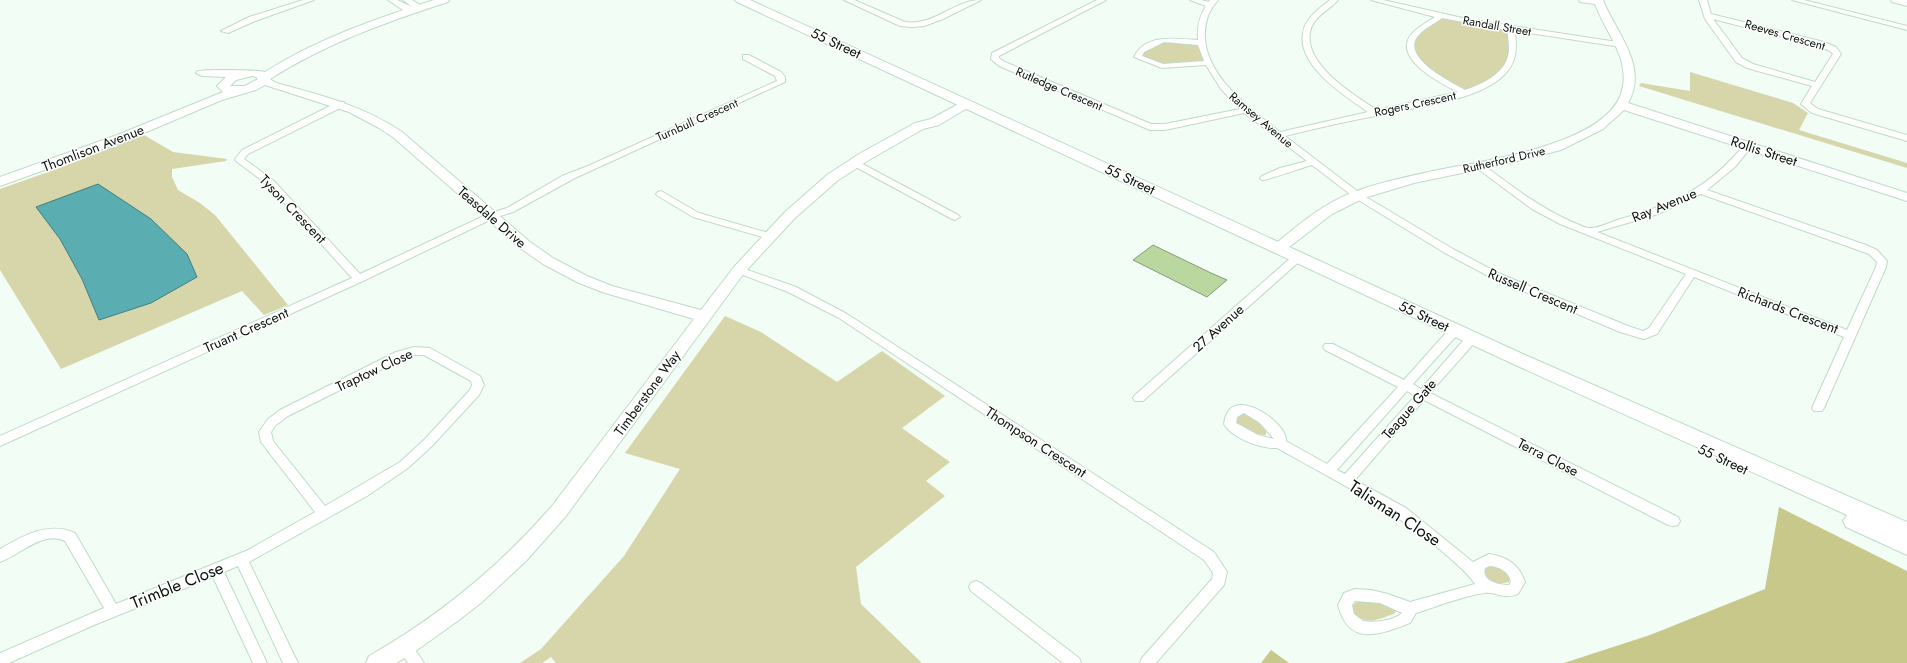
<svg xmlns="http://www.w3.org/2000/svg" width="1907" height="663" font-family="Jost,sans-serif">
<rect width="100%" height="100%" fill="#f2fdf5"/>
<path fill="#d6d6aa" d="M 1440,16 L 1511,29 L 1513,46 L 1505,70 L 1465,93 L 1424,68 L 1410,45 L 1413,37 Z
M 1159,41 L 1202,43 L 1208,63 L 1165,66 L 1144,61 L 1139,54 Z
M 1690,72 L 1793,103 L 1808,113 L 1799,130 L 1907,163 L 1907,168 L 1639,86 L 1641,83 L 1690,91 Z
M 144,135 L 173,152 L 227,159 L 226,161 L 172,169 L 172,177 L 178,190 L 200,203 L 215,215 L 288,305 L 264,315 L 242,291 L 61,369 L 0,270 L 0,189 L 62,167 Z
M 725,316 L 761,332 L 837,382 L 882,351 L 945,396 L 902,428 L 950,462 L 926,481 L 945,496 L 856,567 L 861,604 L 922,663 L 556,663 L 551,657 L 542,663 L 520,663 L 541,649 L 624,556 L 680,469 L 625,453 Z
M 1241,414 L 1252,417 L 1266,430 L 1266,435 C 1257,436 1243,429 1236,423 L 1235,418 Z
M 1490,565 L 1502,568 L 1510,576 L 1509,582 L 1499,584 C 1492,582 1484,578 1485,569 Z
M 1360,601 L 1390,605 L 1396,611 L 1394,614 C 1377,619 1369,626 1354,614 L 1352,607 L 1355,603 Z"/>
<path fill="#c8c88a" d="M 1779,507 L 1907,571 L 1907,663 L 1564,663 L 1650,635 L 1765,589 Z
M 1271,650 L 1289,663 L 1261,663 Z"/>
<path fill="#5aaeb2" stroke="#417f80" d="M 98,184 L 151,219 L 187,254 L 197,277 L 151,303 L 99,320 L 82,279 L 60,239 L 36,207 Z"/>
<path fill="#b9d79f" stroke="#8a987e" d="M 1153,245 L 1211,273 L 1227,280 L 1207,297 L 1133,260 Z"/>
<g fill="none" stroke-linecap="round" stroke-linejoin="round">
<g stroke="#bedbc6" stroke-width="2">
<path id="street" d="M 303,0 L 314,0 L 255,21 L 228,33 L 221,31 L 249,17 Z
M 388,0 L 397,0 L 412,7 L 403,0 L 412,0 L 420,5 L 418,11 L 403,10 Z
M 844,0 L 854,0 L 905,22 C 935,26 954,0 981,0 L 943,19 L 924,26 L 912,27 L 900,26 Z
M 1097,0 L 1106,0 L 999,56 L 999,58 L 1005,62 L 1151,124 L 1165,124 L 1240,109 L 1221,89 L 1206,65 L 1162,68 L 1134,57 C 1146,33 1176,39 1198,40 C 1197,27 1199,17 1206,6 L 1190,0 L 1201,0 L 1209,2 L 1210,0 L 1218,0 C 1214,5 1210,10 1208,16 C 1191,66 1246,106 1280,132 L 1368,112 C 1345,96 1297,66 1303,33 C 1305,18 1319,9 1330,0 L 1338,0 C 1328,11 1313,17 1310,32 C 1304,65 1354,95 1377,110 L 1458,92 C 1442,84 1394,60 1410,36 C 1416,28 1427,22 1435,17 L 1371,0 L 1383,0 L 1467,19 L 1624,43 L 1624,47 L 1621,47 L 1515,31 C 1517,49 1517,63 1503,76 C 1477,101 1415,107 1380,115 C 1348,121 1317,128 1285,136 L 1361,194 L 1453,249 L 1498,273 L 1628,326 L 1643,331 L 1649,328 L 1686,274 L 1560,224 L 1532,209 L 1474,166 L 1476,164 L 1482,164 C 1512,186 1542,210 1577,224 C 1580,225 1585,228 1588,228 C 1597,229 1609,223 1617,220 C 1673,204 1707,190 1745,144 L 1751,144 L 1752,146 L 1735,167 L 1707,190 L 1866,245 L 1877,250 L 1887,261 L 1886,267 L 1824,408 L 1822,411 L 1814,411 L 1812,408 L 1844,337 L 1694,277 L 1657,334 L 1644,339 L 1640,338 L 1620,332 L 1490,277 L 1445,253 L 1355,198 L 1312,165 C 1304,167 1265,181 1262,180 L 1260,178 L 1262,176 L 1280,168 L 1307,161 L 1244,113 L 1165,130 L 1150,130 L 999,66 L 991,59 L 992,53 ZM 1442,18 L 1507,30 C 1508,36 1509,43 1509,49 C 1509,72 1483,84 1465,90 C 1451,82 1402,59 1417,37 C 1423,29 1434,24 1442,18 ZM 1164,42 L 1198,45 L 1204,61 L 1163,64 L 1142,56 L 1144,52 ZM 1701,194 L 1869,254 L 1877,262 L 1876,267 L 1847,330 L 1597,232 L 1658,214 Z
M 1699,0 L 1707,0 L 1711,14 L 1824,42 L 1836,47 L 1841,54 L 1810,103 L 1818,109 L 1907,135 L 1907,141 L 1812,113 L 1801,104 L 1812,86 L 1747,68 L 1736,62 L 1705,19 ZM 1713,19 L 1818,46 L 1830,51 L 1833,54 L 1815,82 L 1753,64 L 1742,58 Z
M 1792,0 L 1804,0 L 1907,26 L 1907,30 Z
M 743,55 L 749,55 L 781,72 L 785,77 L 785,82 L 575,178 L 513,212 L 494,218 L 363,281 L 0,446 L 0,436 L 352,278 L 268,185 L 236,161 L 235,159 L 242,150 L 338,102 L 344,102 L 344,106 L 248,154 L 244,159 L 274,181 L 360,274 L 488,214 L 507,208 L 562,176 L 588,166 L 777,81 L 775,76 L 743,59 Z
M 855,160 L 958,215 L 960,217 L 955,220 L 952,219 L 852,165 L 852,161 Z
M 661,191 L 699,213 L 772,234 L 774,236 L 769,239 L 693,217 L 658,196 L 656,194 L 658,192 Z
M 1298,254 L 1303,257 L 1302,259 L 1143,401 L 1135,401 L 1133,398 L 1135,395 L 1294,255 Z
M 739,267 L 796,287 L 847,314 L 1214,552 L 1227,572 L 1224,585 L 1156,663 L 1140,663 L 1142,658 L 1212,579 L 1213,573 L 1204,560 L 839,318 L 788,292 L 735,272 L 734,270 Z
M 1455,326 L 1459,327 L 1460,330 L 1459,333 L 1413,384 L 1421,389 L 1468,335 L 1476,335 L 1478,338 L 1476,341 L 1430,393 L 1678,517 L 1680,521 L 1678,525 L 1673,526 L 1668,525 L 1424,400 L 1355,480 L 1406,508 L 1473,562 L 1489,554 C 1507,557 1519,564 1525,582 L 1518,594 C 1502,600 1495,591 1485,593 C 1465,595 1436,607 1416,613 L 1410,623 C 1379,635 1349,647 1338,605 L 1344,593 L 1355,589 L 1371,590 L 1388,594 L 1410,602 L 1475,584 C 1466,571 1454,562 1443,552 C 1393,509 1334,480 1277,448 C 1261,449 1232,438 1224,424 C 1229,380 1289,424 1286,441 L 1327,464 L 1398,387 L 1325,350 L 1323,347 L 1325,344 L 1333,344 L 1404,380 L 1451,327 ZM 1407,391 L 1415,396 L 1345,474 L 1337,470 ZM 1244,413 L 1260,423 L 1274,439 L 1258,435 L 1238,424 L 1236,423 L 1237,417 ZM 1490,566 C 1499,567 1508,571 1511,581 L 1509,585 C 1499,585 1481,581 1485,568 ZM 1355,601 L 1380,603 L 1402,613 C 1393,621 1374,623 1363,621 L 1354,614 L 1352,605 Z
M 414,347 L 430,348 L 480,376 L 484,385 L 479,395 L 433,445 L 408,468 L 367,496 L 249,562 L 298,663 L 283,663 L 238,566 L 224,572 L 267,663 L 253,663 L 213,577 L 94,625 L 9,663 L 0,663 L 0,653 L 104,608 L 65,541 C 43,530 20,555 0,562 L 0,549 C 23,536 48,521 75,533 L 116,604 L 248,550 L 315,512 L 261,442 L 259,432 L 268,419 L 280,410 L 396,352 ZM 414,355 L 424,355 L 471,381 L 472,385 L 470,390 L 425,439 L 400,462 L 325,506 L 273,441 L 271,432 L 276,425 L 288,416 L 404,358 Z
M 976,581 L 981,583 L 1079,658 L 1081,663 L 1063,663 L 971,591 L 969,587 L 971,583 Z
M 405,641 L 410,642 L 424,663 L 408,663 L 398,647 L 400,642 Z"/>
</g>
<g stroke="#bedbc6" stroke-width="2">
<path id="secondary" d="M 434,0 L 449,0 L 448,2 C 386,22 325,44 270,79 L 276,83 C 321,95 364,106 402,132 L 530,242 L 553,258 L 587,276 L 612,286 L 701,310 L 734,267 L 785,212 L 827,175 L 859,154 L 915,123 L 931,119 L 964,101 L 968,100 L 974,104 L 939,125 L 923,129 L 869,160 L 837,181 L 795,218 L 744,273 L 566,516 L 526,561 L 482,602 L 459,620 L 410,655 L 396,663 L 366,663 L 369,656 C 439,616 499,567 552,506 L 694,319 L 602,292 L 577,282 L 543,264 L 520,248 L 394,138 L 379,128 L 349,112 L 265,85 L 256,90 L 222,100 L 125,141 L 0,186 L 0,177 L 117,135 L 223,92 L 217,86 L 226,77 L 202,76 L 196,73 L 198,71 C 206,69 260,70 265,72 C 317,39 375,19 434,0 ZM 252,76 L 256,77 L 258,79 L 245,86 L 230,86 L 236,80 Z
M 1579,0 L 1603,0 C 1616,33 1649,66 1628,103 L 1907,193 L 1907,201 L 1624,110 L 1603,129 L 1561,150 L 1510,163 L 1414,183 L 1364,198 L 1332,214 L 1284,251 L 1274,251 L 1272,248 L 1274,245 C 1299,224 1324,203 1354,192 C 1380,182 1407,177 1433,171 C 1480,161 1615,145 1623,86 C 1628,55 1605,32 1595,4 L 1580,2 Z
M 1891,0 L 1907,0 L 1907,6 L 1892,2 Z"/>
</g>
<g stroke="#bedbc6" stroke-width="2">
<path id="primary" d="M 735,0 L 750,0 L 1525,355 L 1907,522 L 1907,555 L 1846,527 L 1843,521 L 1847,515 L 1511,363 L 737,2 Z"/>
</g>
<use href="#street" fill="#fff" fill-rule="evenodd"/>
<use href="#secondary" fill="#fff" fill-rule="evenodd"/>
<use href="#primary" fill="#fff" fill-rule="evenodd"/>
</g>
<g text-anchor="middle" stroke-width="3" stroke-linejoin="round" paint-order="stroke">
<g font-size="12" fill="#08120b" stroke="#fff">
<text transform="translate(1497 26) rotate(10)" y="4">Randall Street</text>
<text transform="translate(1785 35) rotate(16)" y="4">Reeves Crescent</text>
<text transform="translate(1059 89) rotate(23)" y="4">Rutledge Crescent</text>
<text transform="translate(1415 104) rotate(-12)" y="4">Rogers Crescent</text>
<text transform="translate(697 120) rotate(-24)" y="4">Turnbull Crescent</text>
<text transform="translate(1261 120) rotate(40)" y="4">Ramsey Avenue</text>
<text transform="translate(1504 160) rotate(-13)" y="4">Rutherford Drive</text>
</g>
<g font-size="14" fill="#08120b" stroke="#fff">
<text transform="translate(836 43) rotate(25)" y="5">55 Street</text>
<text transform="translate(93 148) rotate(-21)" y="5">Thomlison Avenue</text>
<text transform="translate(1764 151) rotate(18)" y="5">Rollis Street</text>
<text transform="translate(1130 179) rotate(25)" y="5">55 Street</text>
<text transform="translate(1664 205) rotate(-22)" y="5">Ray Avenue</text>
<text transform="translate(293 209) rotate(46)" y="5">Tyson Crescent</text>
<text transform="translate(492 217) rotate(41)" y="5">Teasdale Drive</text>
<text transform="translate(1533 291) rotate(23)" y="5">Russell Crescent</text>
<text transform="translate(1788 310) rotate(21)" y="5">Richards Crescent</text>
<text transform="translate(1424 316) rotate(25)" y="5">55 Street</text>
<text transform="translate(1218 328) rotate(-42)" y="5">27 Avenue</text>
<text transform="translate(246 330) rotate(-24)" y="5">Truant Crescent</text>
<text transform="translate(374 370) rotate(-25)" y="5">Traptow Close</text>
<text transform="translate(647 393) rotate(-54)" y="5">Timberstone Way</text>
<text transform="translate(1409 409) rotate(-49)" y="5">Teague Gate</text>
<text transform="translate(1036 442) rotate(33)" y="5">Thompson Crescent</text>
<text transform="translate(1548 457) rotate(27)" y="5">Terra Close</text>
<text transform="translate(1723 459) rotate(25)" y="5">55 Street</text>
</g>
<g font-size="17" fill="#08120b" stroke="#fff">
<text transform="translate(1395 513) rotate(33)" y="6">Talisman Close</text>
<text transform="translate(177 585) rotate(-22)" y="6">Trimble Close</text>
</g>
</g>
</svg>
